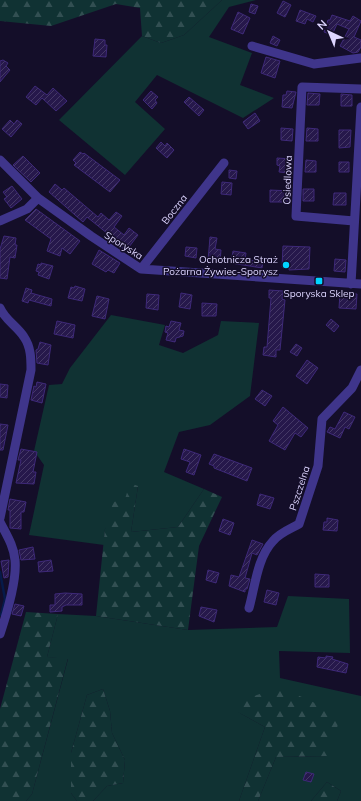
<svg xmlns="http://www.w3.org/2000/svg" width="361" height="801" font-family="Mulish,sans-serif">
<defs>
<pattern id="forest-firs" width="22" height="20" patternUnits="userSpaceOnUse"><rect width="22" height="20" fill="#103233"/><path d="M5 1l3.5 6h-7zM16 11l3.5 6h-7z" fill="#324f52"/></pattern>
<pattern id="building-hatch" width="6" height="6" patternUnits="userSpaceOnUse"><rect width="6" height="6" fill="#26184b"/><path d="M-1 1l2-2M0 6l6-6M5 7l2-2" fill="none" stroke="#453966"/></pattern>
</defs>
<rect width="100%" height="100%" fill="#140e29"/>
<path fill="#103233" d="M 222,0 L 256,0 L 229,7 L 209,37 L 252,53 L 240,85 L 274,98 L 243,118 L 157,75 L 135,102 L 165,129 L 125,175 L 59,120 L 142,36 L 161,43 L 184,35 Z
M 111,315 L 165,325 L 159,345 L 183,353 L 218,335 L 221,321 L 259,323 L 250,396 L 210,425 L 179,432 L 164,472 L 204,489 L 178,527 L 131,532 L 138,486 L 125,499 L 105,529 L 104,545 L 29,535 L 44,465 L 34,451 L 49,385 L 62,384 L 70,368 Z
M 288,596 L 349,599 L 350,653 L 279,651 L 280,678 L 361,696 L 361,801 L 337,801 L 341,791 L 327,782 L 311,801 L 258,801 L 276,757 L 328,756 L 238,712 L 265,727 L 239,801 L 93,801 L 107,786 L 123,783 L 125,760 L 112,733 L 110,711 L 103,689 L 87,695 L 71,753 L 71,793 L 77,801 L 26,801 L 32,794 L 68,659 L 47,657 L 58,614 L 96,616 L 188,630 L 277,627 Z"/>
<path fill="url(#forest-firs)" d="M 0,0 L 222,0 L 184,35 L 161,43 L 142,36 L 140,8 L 116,4 L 51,26 L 0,21 Z
M 130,483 L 138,486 L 131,532 L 178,527 L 204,489 L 222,497 L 199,546 L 188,630 L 96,616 L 105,529 L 113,502 L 125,499 Z
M 26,612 L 58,614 L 47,657 L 68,658 L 32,794 L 26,801 L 0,801 L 0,709 Z
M 280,687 L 341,715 L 328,756 L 276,757 L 258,801 L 239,801 L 265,727 L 238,712 L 245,699 Z
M 103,689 L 110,711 L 112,733 L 125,760 L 123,783 L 107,786 L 93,801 L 77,801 L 71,793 L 71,753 L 87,695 Z
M 327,782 L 341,791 L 337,801 L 311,801 Z"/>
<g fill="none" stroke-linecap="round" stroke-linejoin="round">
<path stroke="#061a49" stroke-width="2.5" d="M 0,572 L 5,599 L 1,615"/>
</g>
<path fill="url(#building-hatch)" stroke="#3e2979" d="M 283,1 L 291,5 L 285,17 L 277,13 Z
M 251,4 L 258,6 L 255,14 L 249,12 Z
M 300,10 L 316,16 L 313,22 L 307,19 L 305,24 L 296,21 Z
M 238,12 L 250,18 L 243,34 L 231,29 Z
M 332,15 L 350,21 L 353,16 L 361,21 L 354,37 L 361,40 L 361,47 L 358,52 L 353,53 L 340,46 L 349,29 L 337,24 L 332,35 L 324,32 L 328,20 L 330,20 Z
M 273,36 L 280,40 L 277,46 L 270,43 Z
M 95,39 L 105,40 L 105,45 L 107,45 L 106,57 L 93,56 Z
M 266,57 L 280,61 L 275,78 L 261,73 Z
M 3,60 L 8,63 L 6,66 L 10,70 L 0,82 L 0,61 Z
M 35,86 L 47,95 L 53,88 L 67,101 L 56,111 L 42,98 L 36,105 L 26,97 Z
M 151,91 L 158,97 L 155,100 L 157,103 L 152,109 L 143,100 Z
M 287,91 L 296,92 L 292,108 L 282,107 L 283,95 L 286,95 Z
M 308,93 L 320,94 L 319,105 L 307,105 Z
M 341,94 L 352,95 L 352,106 L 341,106 Z
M 189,97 L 204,110 L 199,116 L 184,102 Z
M 255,113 L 260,121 L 248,129 L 243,122 Z
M 10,120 L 14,124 L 17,120 L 22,124 L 11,137 L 2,129 Z
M 281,128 L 293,129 L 292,141 L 281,140 Z
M 307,128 L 318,129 L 318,141 L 306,141 Z
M 339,130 L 351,130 L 350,147 L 339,148 Z
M 161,142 L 165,146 L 167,143 L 174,150 L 167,158 L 156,148 Z
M 80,152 L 83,154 L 84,153 L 120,180 L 110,192 L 74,165 L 76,163 L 73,160 Z
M 23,156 L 40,173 L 31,182 L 13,165 Z
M 277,158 L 292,159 L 291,173 L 279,172 L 280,166 L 277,165 Z
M 306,160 L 316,161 L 316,172 L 305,172 Z
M 339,162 L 349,162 L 349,172 L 339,172 Z
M 229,170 L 237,171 L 236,179 L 229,178 Z
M 222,182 L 232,183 L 231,195 L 221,194 Z
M 55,184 L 62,190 L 64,188 L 98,217 L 101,213 L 109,220 L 116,212 L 122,216 L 114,227 L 124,235 L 129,228 L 138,235 L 126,251 L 117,244 L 118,242 L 87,217 L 83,222 L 49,192 Z
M 12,186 L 22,199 L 11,208 L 4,199 L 7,197 L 3,192 Z
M 303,189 L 314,189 L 314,201 L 303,201 Z
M 270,190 L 291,191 L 290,202 L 270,202 Z
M 334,193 L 346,193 L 346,205 L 333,205 Z
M 36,209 L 80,241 L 70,254 L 62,248 L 60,256 L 47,251 L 51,239 L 25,220 Z
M 4,236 L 16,238 L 15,245 L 17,245 L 15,258 L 10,257 L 7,279 L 0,278 L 0,249 Z
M 210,237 L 217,238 L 215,249 L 221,250 L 220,262 L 208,261 Z
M 283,246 L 310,247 L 309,269 L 289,270 L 289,268 L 282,267 Z
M 186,247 L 197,248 L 196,258 L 185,256 Z
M 99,250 L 120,263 L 114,273 L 108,270 L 106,272 L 92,264 Z
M 233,251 L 246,253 L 245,260 L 263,261 L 262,268 L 231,263 Z
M 335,259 L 346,260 L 345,272 L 334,271 Z
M 41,263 L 53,266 L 49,279 L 38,275 L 39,272 L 36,271 L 38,264 L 41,265 Z
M 75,286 L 85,289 L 82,301 L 68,298 L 71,287 L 74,288 Z
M 26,288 L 32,290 L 31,293 L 52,299 L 51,306 L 29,300 L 28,303 L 22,301 Z
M 269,290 L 283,291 L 282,299 L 285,300 L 280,350 L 276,350 L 276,357 L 263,355 L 264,347 L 267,347 L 271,298 L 269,298 Z
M 181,293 L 192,295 L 190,309 L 179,307 Z
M 340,293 L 357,294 L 356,309 L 339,308 Z
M 147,294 L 159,295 L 158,310 L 146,308 Z
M 97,296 L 109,299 L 105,319 L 92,316 Z
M 202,303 L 217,304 L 216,316 L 202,316 Z
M 331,319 L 339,326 L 334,332 L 326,325 Z
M 57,321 L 75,325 L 73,338 L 54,334 Z
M 171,321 L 181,323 L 179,330 L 184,331 L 183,336 L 176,338 L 175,342 L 166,340 L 168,333 L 165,332 L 166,326 L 169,327 Z
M 40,342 L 51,345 L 48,365 L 37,363 L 36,350 L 38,349 Z
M 296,344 L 302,348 L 297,356 L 290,352 Z
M 307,360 L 318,368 L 307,384 L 296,376 Z
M 37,382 L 46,384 L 42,403 L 31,400 L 34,386 L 36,387 Z
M 0,384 L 8,385 L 7,398 L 0,397 Z
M 262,390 L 272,396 L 265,406 L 255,399 Z
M 283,407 L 308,428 L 301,437 L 295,433 L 285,450 L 269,441 L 278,425 L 273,421 Z
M 344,412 L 355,417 L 349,429 L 345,427 L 340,438 L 327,432 L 330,427 L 335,429 Z
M 0,424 L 8,425 L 3,450 L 0,450 Z
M 21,449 L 37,452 L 33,472 L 36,472 L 34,484 L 16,483 L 21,460 L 18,460 Z
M 184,449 L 201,455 L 194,475 L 186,472 L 190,462 L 181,459 Z
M 214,454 L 252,468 L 247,481 L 214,468 L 214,466 L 209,464 Z
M 260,494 L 274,498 L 270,509 L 257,505 Z
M 10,499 L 26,502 L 24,512 L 21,512 L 21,529 L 10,528 L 10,510 L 8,510 Z
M 327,518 L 338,520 L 337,531 L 323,530 L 324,522 L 327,522 Z
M 223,519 L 234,523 L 230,535 L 219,531 Z
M 252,540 L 263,544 L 257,555 L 252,553 L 245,578 L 250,579 L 247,589 L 245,589 L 245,592 L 229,586 L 231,575 L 239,577 Z
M 33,547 L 35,559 L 21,560 L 19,550 Z
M 9,560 L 8,577 L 4,578 L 1,561 Z
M 51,560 L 53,571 L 39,572 L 38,562 Z
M 208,570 L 219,573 L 216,583 L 206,580 Z
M 315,574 L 329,575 L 329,587 L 315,587 Z
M 267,590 L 279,593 L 276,605 L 264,602 Z
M 65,593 L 82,594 L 82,605 L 66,605 L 62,607 L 62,611 L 50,612 L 50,605 L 55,605 L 55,594 Z
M 15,604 L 24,606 L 21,616 L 12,614 Z
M 201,607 L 217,610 L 214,622 L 199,616 Z
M 326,656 L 333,657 L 332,659 L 348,664 L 346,673 L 317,667 L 318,657 L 326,658 Z
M 306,772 L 314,774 L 311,782 L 303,780 Z"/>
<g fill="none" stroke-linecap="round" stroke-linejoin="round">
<path stroke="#3f358b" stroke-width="9" d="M 252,46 L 314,64 L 361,58
M 0,160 L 38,198 L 91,236 L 141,269 L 361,284
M 0,221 L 27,209 L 38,198
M 354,221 L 296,216 L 302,87 L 361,89
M 141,269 L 224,163
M 351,284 L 361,107
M 0,308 C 5,320 17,326 24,337 C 31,347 31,359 31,370 L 0,518
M 0,522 C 6,534 14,546 15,560 C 17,579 6,616 0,634
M 249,608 C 255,587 257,558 273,541 C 279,533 290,529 299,524 L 318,466 L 322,419 L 352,388 L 361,370"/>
</g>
<g fill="#01d4ff" stroke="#140e29" stroke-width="1.5">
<circle cx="286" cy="265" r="4"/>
<rect x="315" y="277" width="8" height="8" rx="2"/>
</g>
<g text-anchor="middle" stroke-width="3" stroke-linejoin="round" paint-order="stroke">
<g font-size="10" fill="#ddd5ff" stroke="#140e29">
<text transform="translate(287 180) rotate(-88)" y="4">Osiedlowa</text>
<text transform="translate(174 209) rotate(-52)" y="4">Boczna</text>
<text transform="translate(124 245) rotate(32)" y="4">Sporyska</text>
<text transform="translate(299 488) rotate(-72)" y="4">Pszczelna</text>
</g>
<g font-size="10" fill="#ddd5ff" stroke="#140e29" text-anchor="end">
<text x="278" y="263">Ochotnicza Straż<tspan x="278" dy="12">Pożarna Żywiec-Sporysz</tspan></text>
<text x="319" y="297" text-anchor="middle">Sporyska Sklep</text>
</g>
</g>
<g transform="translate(329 32) rotate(316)" stroke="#140e29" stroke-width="3" paint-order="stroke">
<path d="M0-3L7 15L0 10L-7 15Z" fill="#ddd5ff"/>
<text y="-6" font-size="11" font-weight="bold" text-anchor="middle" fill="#ddd5ff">N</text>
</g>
</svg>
